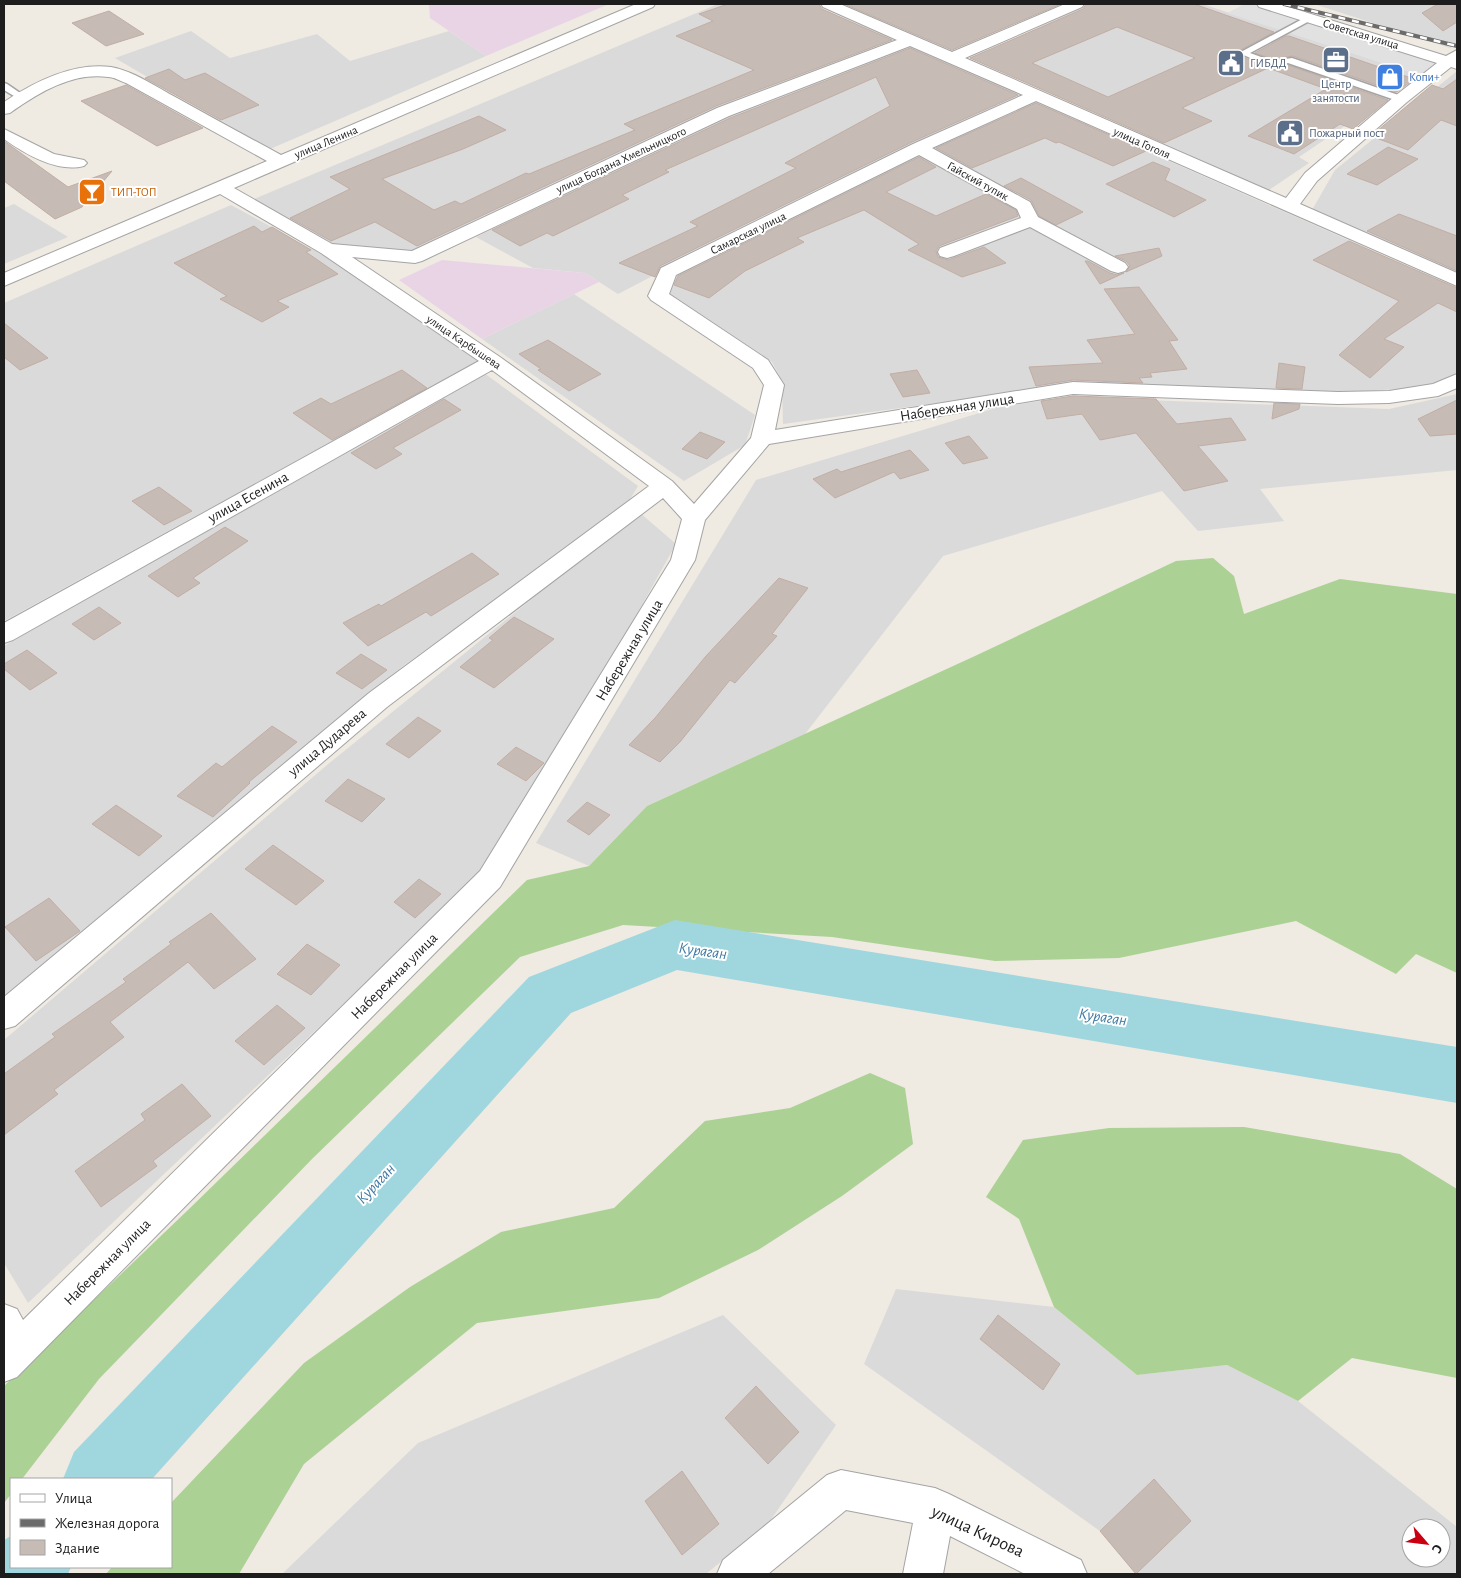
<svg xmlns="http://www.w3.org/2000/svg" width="1461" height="1578" font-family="'Alegreya Sans',sans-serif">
<rect width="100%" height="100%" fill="#efeae2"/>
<path fill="#dbdada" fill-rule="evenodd" d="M 718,4 L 809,4 L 894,39 L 721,109 L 417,252 L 332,246 L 254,199 Z
M 1090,4 L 1202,4 L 1420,75 L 1299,157 L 1309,163 L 1269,190 L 972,58 Z
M 1314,4 L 1457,4 L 1457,43 L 1450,48 Z
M 191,31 L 230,58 L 317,34 L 350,61 L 449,31 L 486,56 L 270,149 L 115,58 Z
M 910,44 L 1027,97 L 827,185 L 618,294 L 585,273 L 533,268 L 476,237 L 709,123 Z
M 1457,71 L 1457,273 L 1312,210 L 1335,170 Z
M 1033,101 L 1457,288 L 1457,373 L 1439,383 L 1399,389 L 1348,392 L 1077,384 L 783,424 L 782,381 L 772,362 L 667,295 L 678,273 L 917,153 Z
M 14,204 L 68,237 L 4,264 L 4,208 Z
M 231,205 L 327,257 L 480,360 L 4,621 L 4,303 Z
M 574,294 L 755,415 L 745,445 L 684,481 L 482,339 Z
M 484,373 L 638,486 L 626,506 L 403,666 L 4,1008 L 4,646 Z
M 1457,394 L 1457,470 L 1260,489 L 1284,521 L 1198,531 L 1162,491 L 943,556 L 805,734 L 647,806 L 589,866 L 536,843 L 756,480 L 996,408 L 1066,397 L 1389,409 Z
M 639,512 L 676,544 L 628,630 L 490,865 L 28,1303 L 4,1263 L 4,1040 L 327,765 Z
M 896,1289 L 1054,1307 L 1137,1375 L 1227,1365 L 1298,1401 L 1457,1527 L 1457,1574 L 1136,1574 L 1100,1531 L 864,1364 ZM 1411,1528 L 1441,1528 L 1441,1558 L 1411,1558 Z
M 723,1315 L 836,1425 L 770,1521 L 706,1574 L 282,1574 L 418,1443 Z"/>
<path fill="#e9d4e6" d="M 429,4 L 609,4 L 486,56 L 430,18 Z
M 442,260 L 585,273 L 599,282 L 482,339 L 399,280 Z"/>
<path fill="#acd194" d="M 1213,558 L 1234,576 L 1244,614 L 1340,579 L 1457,594 L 1457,973 L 1416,954 L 1396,974 L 1296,921 L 1119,958 L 995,961 L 832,937 L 623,925 L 520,957 L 312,1159 L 99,1379 L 22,1479 L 11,1479 L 11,1494 L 4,1503 L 4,1386 L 188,1210 L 527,880 L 589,866 L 647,806 L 975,656 L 1176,561 Z
M 870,1073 L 905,1088 L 913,1144 L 842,1196 L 758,1250 L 659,1298 L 477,1323 L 304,1464 L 239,1574 L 106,1574 L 112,1567 L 171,1567 L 171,1503 L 304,1363 L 410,1287 L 501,1232 L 614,1208 L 705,1121 L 790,1108 Z
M 1244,1127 L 1400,1154 L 1457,1189 L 1457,1378 L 1352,1358 L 1298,1401 L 1227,1365 L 1137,1375 L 1054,1307 L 1019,1219 L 986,1197 L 1023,1140 L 1109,1128 Z"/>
<path fill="#e1e1e1" d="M 1245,4 L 1251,4 L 1439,62 L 1420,75 L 1227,13 Z"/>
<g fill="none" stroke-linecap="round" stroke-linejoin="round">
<path fill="#a0d7df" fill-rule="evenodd" d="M 675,920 L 1457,1047 L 1457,1103 L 677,970 L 571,1013 L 152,1479 L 63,1479 L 74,1452 L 529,977 Z
M 11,1536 L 11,1567 L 71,1567 L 68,1574 L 4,1574 L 4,1540 Z"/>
</g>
<path fill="#c7bbb5" stroke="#c1aea4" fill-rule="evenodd" d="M 728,4 L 819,4 L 822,9 L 892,40 L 716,106 L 417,246 L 375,222 L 331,241 L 290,218 L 350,189 L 330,177 L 479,116 L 506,130 L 463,149 L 382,179 L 434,210 L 455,201 L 461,204 L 526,173 L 529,174 L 635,130 L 624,124 L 754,70 L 676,36 L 713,21 L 699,14 Z
M 844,4 L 1061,4 L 952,50 Z
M 1086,4 L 1194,4 L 1274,32 L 1237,52 L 1238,55 L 1268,68 L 1182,108 L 1212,121 L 1164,143 L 970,58 L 1083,9 ZM 1117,27 L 1195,58 L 1108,97 L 1032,63 Z
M 1438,4 L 1457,4 L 1457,22 L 1443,31 L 1422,13 Z
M 109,11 L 144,34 L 106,46 L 72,23 Z
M 1286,36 L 1289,36 L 1414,79 L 1397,92 L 1293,56 L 1272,59 L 1255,53 Z
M 910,48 L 1018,95 L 912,142 L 660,266 L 655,277 L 619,263 L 698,226 L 690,222 L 796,168 L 785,163 L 890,106 L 876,77 L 665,170 L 669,172 L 622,195 L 629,199 L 553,236 L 547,233 L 520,246 L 492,230 L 730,118 Z
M 1288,65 L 1388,100 L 1353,129 L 1340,124 L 1294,154 L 1248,136 L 1326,89 L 1271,69 Z
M 169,69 L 185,80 L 205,73 L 259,105 L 221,120 L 145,78 Z
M 1457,79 L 1457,126 L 1441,120 L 1408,150 L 1371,136 L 1432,85 L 1443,89 Z
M 126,85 L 203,128 L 157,146 L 81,101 Z
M 1036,103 L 1146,151 L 1113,166 L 1059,142 L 1056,143 L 1045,138 L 972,168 L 936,148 Z
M 4,141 L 68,187 L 112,171 L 82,207 L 55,219 L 4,181 Z
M 1388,147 L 1418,159 L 1377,185 L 1347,174 Z
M 919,157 L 936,167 L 886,192 L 936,216 L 986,194 L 1016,210 L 1018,216 L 939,246 L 936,251 L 938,257 L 948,260 L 984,247 L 1006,263 L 962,277 L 908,250 L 919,244 L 864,210 L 797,238 L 804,242 L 745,271 L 709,298 L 674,285 L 678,276 Z
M 1153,162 L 1170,169 L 1165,180 L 1206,200 L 1174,217 L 1106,184 Z
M 1021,178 L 1083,212 L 1056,225 L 1039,216 L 1031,200 L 1004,186 Z
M 1399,214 L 1457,236 L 1457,271 L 1367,231 Z
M 254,226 L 262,232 L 272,227 L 311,250 L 306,252 L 338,274 L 277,301 L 289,307 L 262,322 L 220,299 L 227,296 L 174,263 Z
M 1349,241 L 1457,288 L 1457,312 L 1438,303 L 1384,339 L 1404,347 L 1370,378 L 1339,355 L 1399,301 L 1313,260 Z
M 1159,248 L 1162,256 L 1126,272 L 1130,266 L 1126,261 L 1115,256 Z
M 1085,261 L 1088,261 L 1110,273 L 1117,275 L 1124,273 L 1100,284 Z
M 1139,287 L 1178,340 L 1169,341 L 1187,369 L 1150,373 L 1152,377 L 1139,378 L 1143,383 L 1073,380 L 1036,386 L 1029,367 L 1103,363 L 1087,340 L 1135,334 L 1104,289 Z
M 4,323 L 48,358 L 20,370 L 4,357 Z
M 548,340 L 581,361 L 601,374 L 569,391 L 538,370 L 541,369 L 519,354 Z
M 1279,363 L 1305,367 L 1302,389 L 1276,388 Z
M 402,370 L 427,388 L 332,440 L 293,413 L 321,398 L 331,404 Z
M 917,370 L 930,393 L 903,397 L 890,374 Z
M 1073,396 L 1156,399 L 1177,424 L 1231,418 L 1246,440 L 1198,446 L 1228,481 L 1184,491 L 1136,433 L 1100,440 L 1082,414 L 1047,419 L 1041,401 Z
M 444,399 L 461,410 L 393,448 L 402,454 L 376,469 L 351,453 Z
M 1457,400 L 1457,434 L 1430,436 L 1418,419 Z
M 1274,403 L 1300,404 L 1299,409 L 1272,419 Z
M 700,432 L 725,442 L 707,459 L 682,449 Z
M 969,436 L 988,458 L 963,464 L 945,443 Z
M 910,450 L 929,470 L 900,479 L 894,472 L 835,498 L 813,479 L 837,469 L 841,472 Z
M 159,487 L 192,511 L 164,525 L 132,501 Z
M 225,527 L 248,541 L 193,578 L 200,583 L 178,597 L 148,576 Z
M 472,553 L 499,574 L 431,616 L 426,612 L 368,646 L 343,623 L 379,604 L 381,606 Z
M 779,578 L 808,588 L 772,634 L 777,636 L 735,683 L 730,680 L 680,742 L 660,762 L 629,745 L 655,718 L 706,656 Z
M 99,607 L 121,623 L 94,640 L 72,624 Z
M 514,617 L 554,639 L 494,688 L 460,667 L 493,640 L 489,638 Z
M 27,650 L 57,673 L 30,690 L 4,669 L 4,664 Z
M 361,654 L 387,670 L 362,689 L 336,673 Z
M 418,717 L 441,731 L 409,758 L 386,744 Z
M 272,726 L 297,742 L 249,782 L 250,783 L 213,817 L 177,796 L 216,763 L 222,767 Z
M 516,747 L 544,763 L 526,781 L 497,764 Z
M 348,779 L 385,799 L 362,822 L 325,801 Z
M 587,802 L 610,815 L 589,835 L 567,821 Z
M 116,805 L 162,836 L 139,856 L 92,824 Z
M 273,845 L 324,881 L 296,905 L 245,869 Z
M 419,879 L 441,894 L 415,918 L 394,902 Z
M 49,898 L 80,931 L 36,961 L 5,927 Z
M 211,913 L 256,959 L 214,989 L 188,962 L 110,1022 L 124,1037 L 54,1090 L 58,1094 L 4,1135 L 4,1074 L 55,1037 L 52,1034 L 126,982 L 123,979 L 171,944 L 169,942 Z
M 307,944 L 340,965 L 311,995 L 277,974 Z
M 277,1005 L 305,1028 L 264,1065 L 235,1041 Z
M 182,1084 L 211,1116 L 153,1161 L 157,1166 L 101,1207 L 75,1171 L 145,1120 L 141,1114 Z
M 998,1315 L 1060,1364 L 1043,1390 L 980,1339 Z
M 756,1386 L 799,1432 L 768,1464 L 725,1418 Z
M 682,1471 L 719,1524 L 682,1555 L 645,1501 Z
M 1154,1479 L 1191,1521 L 1136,1574 L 1100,1531 Z"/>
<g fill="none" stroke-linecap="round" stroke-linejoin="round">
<g stroke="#a4a4a4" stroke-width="3">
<path id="service" d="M 1308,16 L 1315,18 L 1250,53 L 1272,61 L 1292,58 L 1404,97 L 1404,101 L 1398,101 L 1288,63 L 1271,67 L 1239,53 Z
M 4,83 L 7,84 L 26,97 L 25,99 L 19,99 L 4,90 Z"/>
</g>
<g stroke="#a4a4a4" stroke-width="2">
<path id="pedestrian" d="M 4,129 L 54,154 L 84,160 L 87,163 L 84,166 C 57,173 25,154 4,139 Z"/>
</g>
<g stroke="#a4a4a4" stroke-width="2">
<path id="minor" d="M 636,4 L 655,4 L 653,7 L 234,188 L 332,244 L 412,251 L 717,108 L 897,40 L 823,7 L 821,4 L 840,4 L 952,52 L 1065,4 L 1084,4 L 1082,7 L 965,58 L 1286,198 L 1305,173 L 1395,96 L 1437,63 L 1259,7 L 1257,4 L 1279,4 L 1446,56 L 1457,50 L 1457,69 L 1451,67 L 1407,102 L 1317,181 L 1300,204 L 1457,273 L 1457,286 L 1036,101 L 932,148 L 1030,202 L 1038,217 L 1125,263 L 1128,267 L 1125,271 L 1118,273 L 1111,271 L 1030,227 L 954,256 L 947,258 L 940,256 L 938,252 L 940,248 L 1021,218 L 1017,209 L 919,155 L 676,275 L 669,294 L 768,360 L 784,385 L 775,430 L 1073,382 L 1338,392 L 1389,391 L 1433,384 L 1457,374 L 1457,388 L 1438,396 L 1389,403 L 1338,404 L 1073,394 L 769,444 L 705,520 L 695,560 L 500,887 L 17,1377 L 4,1382 L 4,1304 L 17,1309 L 23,1320 L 480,871 L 671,560 L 682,519 L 663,498 L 387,707 L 15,1026 L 4,1029 L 4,997 L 369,693 L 649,486 L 492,370 L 13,640 L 4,643 L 4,623 L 479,361 L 321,253 L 220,194 L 4,286 L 4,273 L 267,161 L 126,83 C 120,81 114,77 108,77 C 72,72 38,93 10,113 L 4,114 L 4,102 C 34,82 73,62 111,67 C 134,71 156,87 177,98 C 211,117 246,136 281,155 ZM 910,46 L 1023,95 L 913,144 L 661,268 L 648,296 L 651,300 L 753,368 L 764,385 L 751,438 L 694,504 L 672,481 L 500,357 L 352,257 L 415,263 L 422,261 L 729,116 Z
M 841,1470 L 935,1488 L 949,1494 L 1081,1560 L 1087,1574 L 1025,1574 L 950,1536 L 943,1574 L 903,1574 L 913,1523 L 846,1510 L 768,1574 L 717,1574 L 723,1560 L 827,1475 Z"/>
</g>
<use href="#service" fill="#fff" fill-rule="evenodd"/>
<use href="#pedestrian" fill="#fff" fill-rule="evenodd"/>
<use href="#minor" fill="#fff" fill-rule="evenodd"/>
<g stroke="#6b6b6b" stroke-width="4">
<path id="rail" d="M 1284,4 L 1457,46"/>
</g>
<use href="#rail" stroke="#fff" stroke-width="2.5" stroke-dasharray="7" stroke-linecap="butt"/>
</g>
<defs>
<g id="office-square" transform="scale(1.4375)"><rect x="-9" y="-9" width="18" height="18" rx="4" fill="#5c6f8a" stroke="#fff"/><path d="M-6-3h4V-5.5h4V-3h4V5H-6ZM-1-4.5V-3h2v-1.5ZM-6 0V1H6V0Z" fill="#fff"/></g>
<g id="civic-square" transform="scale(1.4375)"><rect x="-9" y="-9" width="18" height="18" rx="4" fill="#5c6f8a" stroke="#fff"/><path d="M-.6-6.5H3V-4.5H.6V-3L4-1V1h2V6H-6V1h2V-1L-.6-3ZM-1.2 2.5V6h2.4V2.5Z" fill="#fff"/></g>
<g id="shop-square" transform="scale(1.4375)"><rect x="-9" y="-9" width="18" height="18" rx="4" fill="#3f7fe0" stroke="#fff"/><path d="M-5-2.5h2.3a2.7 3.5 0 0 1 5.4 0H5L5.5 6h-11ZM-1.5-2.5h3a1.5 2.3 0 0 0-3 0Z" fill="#fff"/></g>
<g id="bar-square" transform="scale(1.4375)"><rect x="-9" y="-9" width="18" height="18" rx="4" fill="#e8710a" stroke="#fff"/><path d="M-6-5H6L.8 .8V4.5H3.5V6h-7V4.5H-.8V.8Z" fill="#fff"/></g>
</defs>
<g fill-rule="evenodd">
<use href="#office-square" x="1336" y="60"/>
<use href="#civic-square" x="1231" y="63"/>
<use href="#shop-square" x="1390" y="77"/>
<use href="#civic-square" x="1290" y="133"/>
<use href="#bar-square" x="92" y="192"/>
</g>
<g text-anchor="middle" stroke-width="4" stroke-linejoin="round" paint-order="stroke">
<g font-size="12" fill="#1d1d1d" stroke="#fff">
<text transform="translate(1361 34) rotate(17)" y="4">Советская улица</text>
<text transform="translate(326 142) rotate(-23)" y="4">улица Ленина</text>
<text transform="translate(1142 143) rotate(24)" y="4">улица Гоголя</text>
<text transform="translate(621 160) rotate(-25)" y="4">улица Богдана Хмельницкого</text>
<text transform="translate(978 181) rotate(29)" y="4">Гайский тупик</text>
<text transform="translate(748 233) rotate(-26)" y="4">Самарская улица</text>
<text transform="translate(464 342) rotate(34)" y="4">улица Карбышева</text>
</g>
<g font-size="12" fill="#4e5e75" stroke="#fff" text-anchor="start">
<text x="1250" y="67">ГИБДД</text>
<text x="1336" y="88" text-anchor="middle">Центр<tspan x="1336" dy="14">занятости</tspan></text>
<text x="1309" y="137">Пожарный пост</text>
</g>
<g font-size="12" fill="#366cbe" stroke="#fff" text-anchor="start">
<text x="1409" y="81">Копи+</text>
</g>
<g font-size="12" fill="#c56008" stroke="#fff" text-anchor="start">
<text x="111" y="196">ТИП-ТОП</text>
</g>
<g font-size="15" fill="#1d1d1d" stroke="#fff">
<text transform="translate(957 407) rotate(-9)" y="5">Набережная улица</text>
<text transform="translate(248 497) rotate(-29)" y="5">улица Есенина</text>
<text transform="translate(629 650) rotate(-59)" y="5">Набережная улица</text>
<text transform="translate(327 742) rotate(-40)" y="5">улица Дударева</text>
<text transform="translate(394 976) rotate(-45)" y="5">Набережная улица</text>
<text transform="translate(107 1262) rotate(-45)" y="5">Набережная улица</text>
</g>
<g font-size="16" font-style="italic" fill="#3f79a2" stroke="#fff">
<text transform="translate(703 950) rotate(8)" y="6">Кураган</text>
<text transform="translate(1103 1016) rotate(9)" y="6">Кураган</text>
<text transform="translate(375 1183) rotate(-47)" y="6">Кураган</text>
</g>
<g font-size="18" fill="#1d1d1d" stroke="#fff">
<text transform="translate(978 1531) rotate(25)" y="6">улица Кирова</text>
</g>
</g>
<rect width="1461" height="1578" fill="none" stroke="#1d1d1d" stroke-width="10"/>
<rect x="10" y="1478" width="162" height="90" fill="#ffffff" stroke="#a5a5a5"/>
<rect x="20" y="1494" width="25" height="8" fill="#ffffff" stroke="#a5a5a5"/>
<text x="55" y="1503" font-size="15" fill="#1d1d1d">Улица</text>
<rect x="20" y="1519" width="25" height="8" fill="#6b6b6b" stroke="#a5a5a5"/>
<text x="55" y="1528" font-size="15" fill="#1d1d1d">Железная дорога</text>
<rect x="20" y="1540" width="25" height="15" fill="#c7bbb5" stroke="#a5a5a5"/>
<text x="55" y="1553" font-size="15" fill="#1d1d1d">Здание</text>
<g transform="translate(1426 1543) rotate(118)"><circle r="24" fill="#ffffff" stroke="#a5a5a5"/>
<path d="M0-4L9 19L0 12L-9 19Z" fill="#ca0012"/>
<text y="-8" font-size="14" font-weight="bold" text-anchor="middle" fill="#1d1d1d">С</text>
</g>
</svg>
